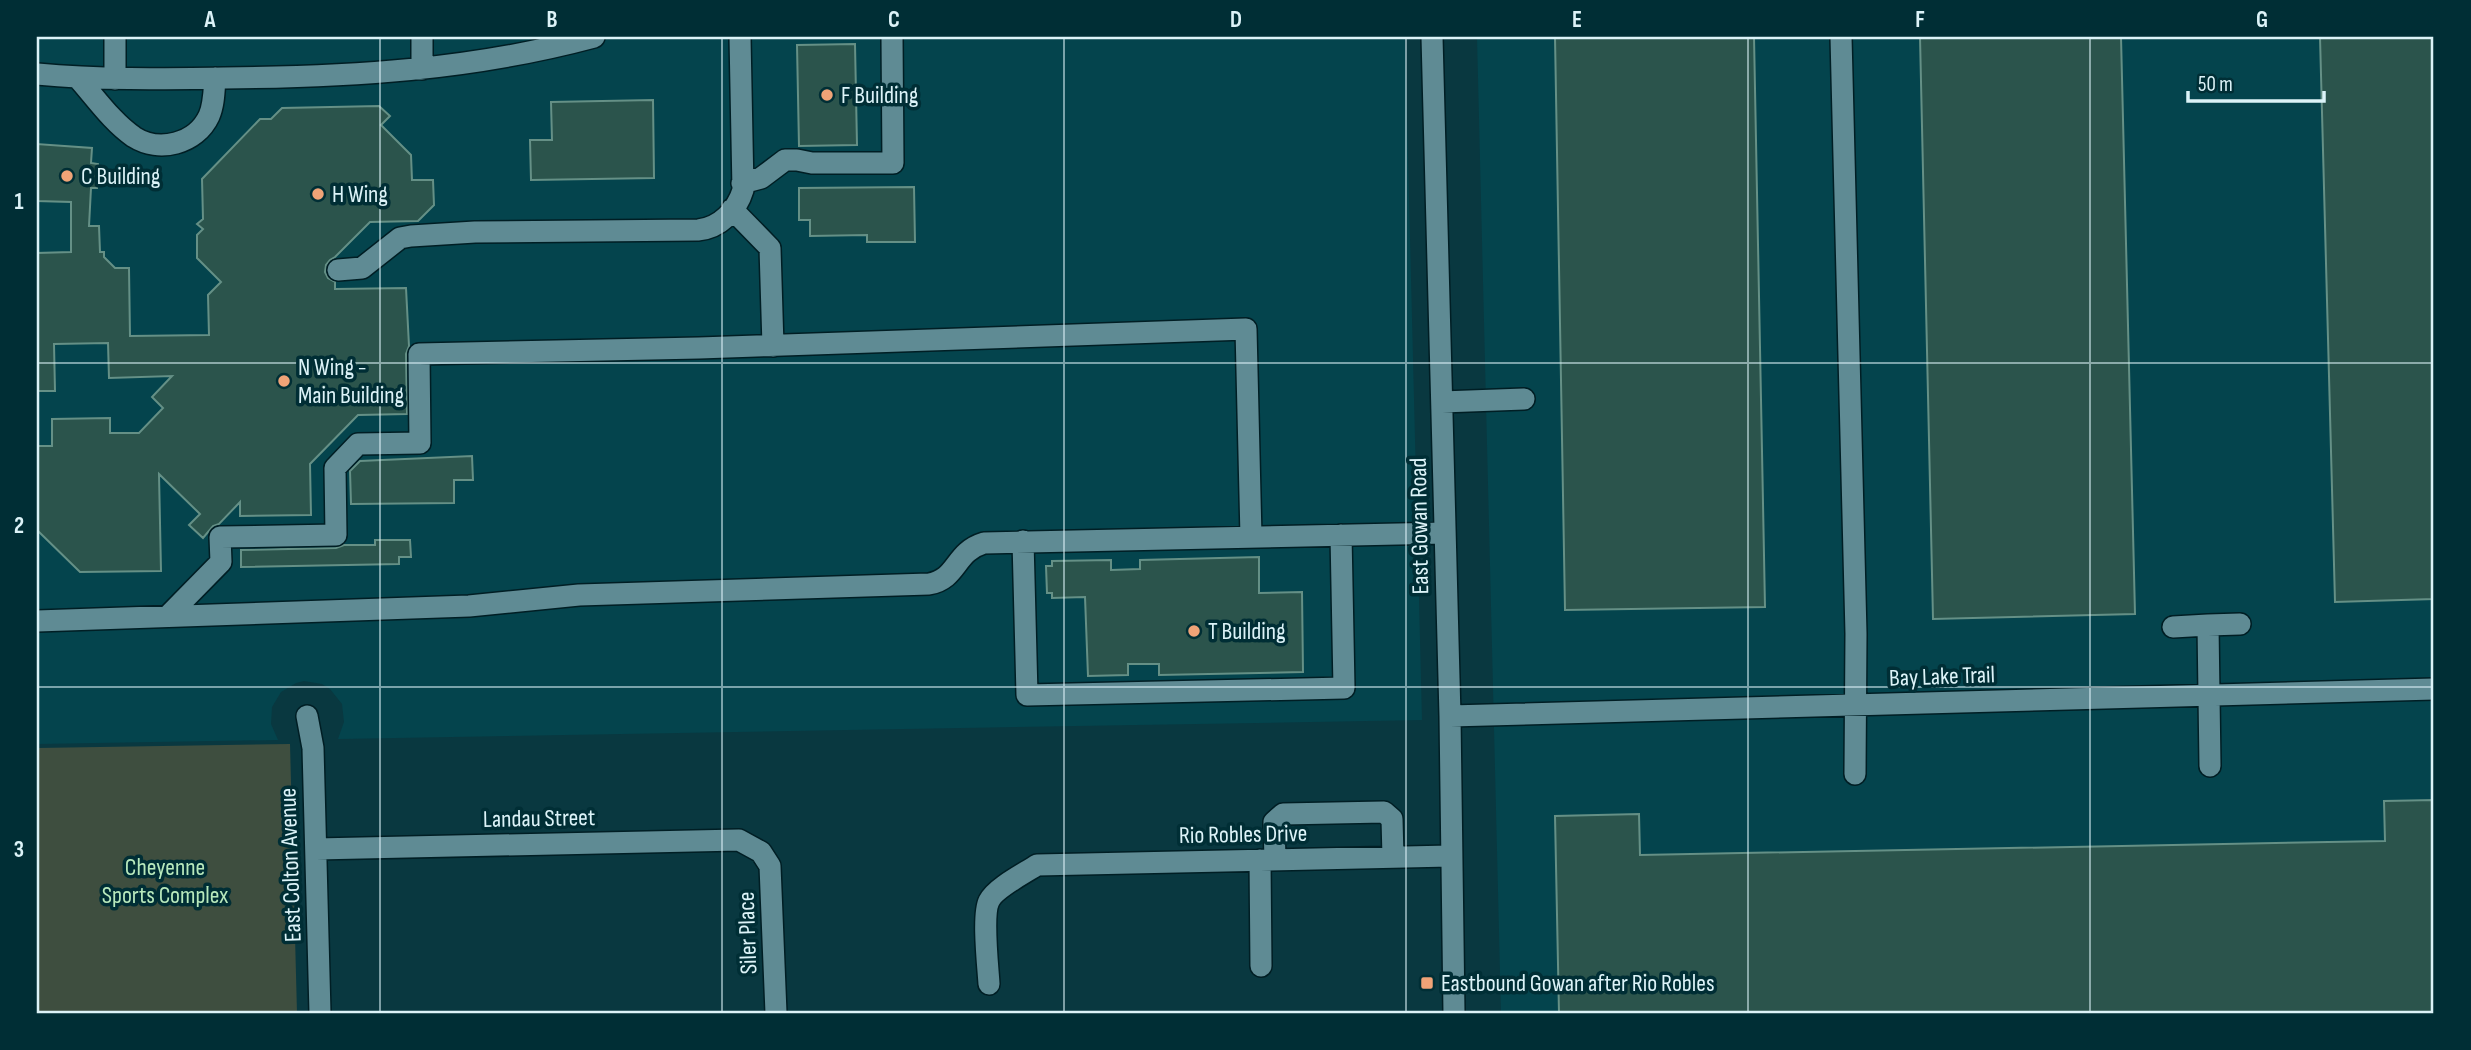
<svg xmlns="http://www.w3.org/2000/svg" width="2471" height="1050" font-family="'Sofia Sans Condensed',sans-serif">
<rect width="100%" height="100%" fill="#093840"/>
<path fill="#04444d" d="M 37,37 L 1405,37 L 1422,720 L 338,739 L 344,722 L 342,704 L 330,689 L 322,684 L 304,681 L 296,683 L 281,692 L 272,707 L 271,724 L 278,740 L 37,744 Z
M 1477,37 L 2434,37 L 2434,1013 L 1501,1013 Z"/>
<path fill="#3e4e3f" d="M 290,744 L 297,1013 L 37,1013 L 37,748 Z"/>
<path fill="#2b544c" stroke="#659086" stroke-width="2" d="M 1555,37 L 1754,37 L 1765,607 L 1565,610 Z
M 1920,37 L 2121,37 L 2135,614 L 1933,619 Z
M 2320,37 L 2434,37 L 2434,599 L 2335,602 Z
M 855,44 L 857,145 L 799,146 L 797,45 Z
M 653,100 L 654,178 L 531,180 L 530,140 L 552,140 L 551,102 Z
M 379,106 L 390,116 L 381,125 L 411,155 L 412,180 L 433,180 L 434,205 L 418,221 L 370,222 L 335,257 L 330,260 L 326,265 L 325,272 L 328,278 L 335,282 L 335,289 L 406,288 L 409,346 L 406,354 L 407,414 L 358,415 L 310,464 L 311,515 L 240,516 L 240,502 L 219,524 L 213,526 L 203,538 L 189,525 L 200,514 L 159,474 L 161,571 L 80,572 L 37,530 L 37,446 L 52,446 L 52,419 L 110,418 L 110,433 L 139,433 L 163,408 L 152,397 L 172,376 L 109,378 L 108,343 L 54,344 L 55,391 L 37,391 L 37,253 L 71,252 L 71,202 L 37,201 L 37,144 L 92,148 L 91,163 L 98,164 L 97,188 L 91,188 L 89,226 L 99,226 L 100,252 L 104,252 L 104,257 L 115,268 L 129,268 L 130,336 L 209,335 L 208,295 L 221,282 L 197,258 L 197,235 L 203,229 L 197,224 L 203,219 L 202,179 L 260,119 L 271,119 L 282,108 Z
M 914,187 L 915,242 L 867,242 L 867,235 L 810,236 L 810,220 L 799,220 L 799,188 Z
M 472,456 L 473,480 L 454,480 L 454,503 L 351,504 L 350,471 L 360,461 Z
M 375,540 L 410,540 L 411,557 L 399,557 L 399,564 L 241,567 L 241,550 L 336,548 L 344,545 L 375,545 Z
M 1259,557 L 1259,593 L 1302,592 L 1303,672 L 1159,675 L 1159,664 L 1128,664 L 1128,675 L 1088,676 L 1085,597 L 1052,598 L 1052,593 L 1047,593 L 1046,566 L 1052,566 L 1052,561 L 1111,560 L 1111,570 L 1140,569 L 1140,560 Z
M 2434,800 L 2434,1013 L 1559,1013 L 1555,816 L 1639,814 L 1640,855 L 2385,841 L 2384,801 Z"/>
<g fill="none" stroke-linecap="round" stroke-linejoin="round">
<g stroke="#001e24" stroke-width="24">
<path id="minor" d="M 115,37 L 115,79
M 422,37 L 422,69
M 1432,37 L 1450,716 L 1454,1013
M 1841,37 L 1856,634 L 1855,774
M 37,74 C 99,80 161,79 224,78 C 350,77 471,70 594,37
M 77,77 C 95,97 112,122 134,137 C 159,153 196,144 209,116 C 214,105 214,91 215,78
M 742,183 L 761,178 L 785,160 L 797,160 L 812,163 L 893,163 L 892,37
M 732,209 L 770,248 L 773,346
M 338,270 L 362,268 L 400,238 L 411,236 L 475,232 L 698,230 C 720,228 737,210 743,190 L 740,37
M 1442,402 L 1524,399
M 1023,541 L 1027,695 L 1344,688 L 1341,535
M 168,616 L 221,562 L 220,537 L 336,535 L 335,468 L 358,444 L 420,443 L 419,354 L 699,348 L 1246,329 L 1251,537
M 37,621 L 469,606 L 579,595 L 929,584 C 958,579 954,552 984,543 L 1445,533
M 2208,625 L 2240,624
M 2173,627 L 2208,625 L 2210,766
M 307,716 L 313,748 L 320,1013
M 1450,716 L 2434,689
M 316,849 L 739,840 L 761,852 L 770,866 L 776,1013
M 1260,860 L 1261,966
M 1275,860 L 1274,822 L 1283,814 L 1384,812 L 1392,819 L 1393,857
M 989,984 C 988,967 982,915 989,901 C 995,888 1025,873 1037,865 L 1450,856"/>
</g>
<use href="#minor" stroke="#5f8b94" stroke-width="21"/>
</g>
<path fill="none" stroke="#dcf3f8" stroke-width="2" stroke-opacity="0.55" d="M 380,37 L 380,1013M 722,37 L 722,1013M 1064,37 L 1064,1013M 1406,37 L 1406,1013M 1748,37 L 1748,1013M 2090,37 L 2090,1013M 37,363 L 2434,363M 37,687 L 2434,687"/>
<g fill="#efa377" stroke="#002e35" stroke-width="2.5">
<circle cx="827" cy="95" r="7"/>
<circle cx="67" cy="176" r="7"/>
<circle cx="318" cy="194" r="7"/>
<circle cx="284" cy="381" r="7"/>
<circle cx="1194" cy="631" r="7"/>
<rect x="1420" y="976" width="14" height="14" rx="3.5"/>
</g>
<g text-anchor="middle" stroke-width="7" stroke-linejoin="round" paint-order="stroke">
<g font-size="24" fill="#dcf3f8" stroke="#002e35" text-anchor="start">
<text x="841" y="103">F Building</text>
<text x="81" y="184">C Building</text>
<text x="332" y="202">H Wing</text>
<text x="298" y="375">N Wing -<tspan x="298" dy="28">Main Building</tspan></text>
<text x="1208" y="639">T Building</text>
<text x="1441" y="991">Eastbound Gowan after Rio Robles</text>
</g>
<g font-size="24" fill="#dcf3f8" stroke="#002e35">
<text transform="translate(1419 526) rotate(-91)" y="8">East Gowan Road</text>
<text transform="translate(1942 676) rotate(-2)" y="8">Bay Lake Trail</text>
<text transform="translate(539 818) rotate(-1)" y="8">Landau Street</text>
<text transform="translate(1243 834) rotate(-1)" y="8">Rio Robles Drive</text>
<text transform="translate(290 865) rotate(-92)" y="8">East Colton Avenue</text>
<text transform="translate(747 933) rotate(-92)" y="8">Siler Place</text>
</g>
<g font-size="24" fill="#b8e9bc" stroke="#002e35">
<text x="165" y="875">Cheyenne<tspan x="165" dy="28">Sports Complex</tspan></text>
</g>
</g>
<rect width="2471" height="1050" fill="none" stroke="#002e35" stroke-width="77"/>
<path d="M2188 91v10h136v-10" fill="none" stroke="#dcf3f8" stroke-width="3.5"/>
<text x="2198" y="91" font-size="21" fill="#dcf3f8" stroke="#002e35" stroke-width="5" paint-order="stroke">50 m</text>
<rect x="38" y="38" width="2394" height="974" fill="none" stroke="#dcf3f8" stroke-width="2.5"/>
<g font-size="23" text-anchor="middle" font-weight="bold" fill="#dcf3f8">
<text x="210" y="27">A</text>
<text x="552" y="27">B</text>
<text x="894" y="27">C</text>
<text x="1236" y="27">D</text>
<text x="1577" y="27">E</text>
<text x="1920" y="27">F</text>
<text x="2262" y="27">G</text>
<text x="19" y="209">1</text>
<text x="19" y="533">2</text>
<text x="19" y="857">3</text>
</g>
</svg>
